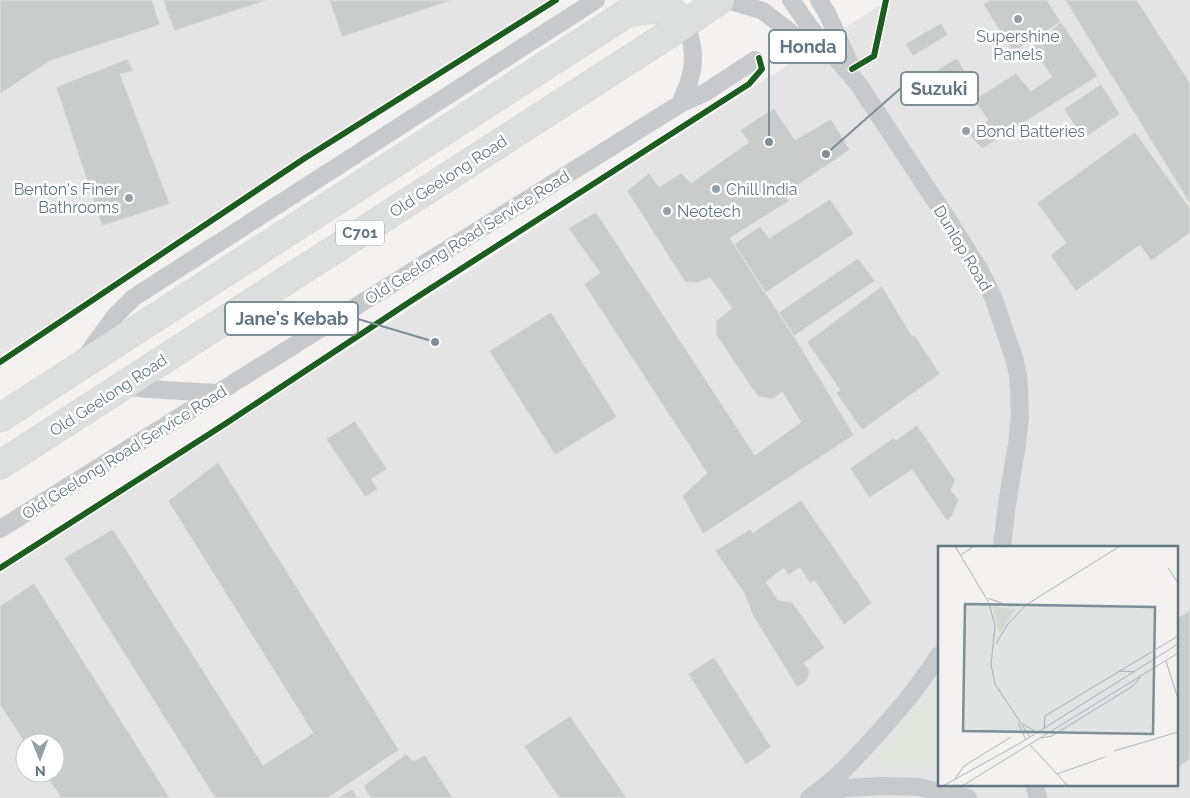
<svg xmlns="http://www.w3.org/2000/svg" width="1190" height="798" font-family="Raleway,sans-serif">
<rect width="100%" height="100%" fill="#f3f2f0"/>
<path fill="#e3e4e3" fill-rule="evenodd" d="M 0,0 L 550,0 L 0,356 Z
M 888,0 L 1190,0 L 1190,798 L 0,798 L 0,574 ZM 939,547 L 1176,547 L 1176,784 L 939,784 ZM 25,743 L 55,743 L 55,773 L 25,773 Z"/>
<path fill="#e2e5de" d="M 939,683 L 939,768 L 915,766 L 881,766 L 878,763 L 878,757 L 901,732 Z
M 988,784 L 1015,784 L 1017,788 L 1011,794 Z"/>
<path fill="#cacccc" stroke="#e2e2e0" d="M 0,0 L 152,0 L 160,25 L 50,61 L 0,94 Z
M 163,0 L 268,0 L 174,31 Z
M 329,0 L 453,0 L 342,37 Z
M 990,0 L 1047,0 L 1061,22 L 1013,52 L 983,4 Z
M 1065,0 L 1137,0 L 1190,83 L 1190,204 Z
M 1061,22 L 1098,76 L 982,149 L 969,134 L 988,120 L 974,100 L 1016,73 L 1031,91 L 1052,77 L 1032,47 Z
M 941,23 L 948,35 L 913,56 L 905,44 Z
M 957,58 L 969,78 L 934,99 L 922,79 Z
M 127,59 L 134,71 L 120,74 L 170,204 L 102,226 L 56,87 Z
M 1101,84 L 1120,114 L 1083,139 L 1064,109 Z
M 774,108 L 795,140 L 831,119 L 850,150 L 784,194 L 789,201 L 730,238 L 794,336 L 854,435 L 703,534 L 682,496 L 707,473 L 584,284 L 600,273 L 568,228 L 596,212 L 755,455 L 801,422 L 782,392 L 773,399 L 758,397 L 716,335 L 716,321 L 732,308 L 710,278 L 697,283 L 685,282 L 627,191 L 649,173 L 659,187 L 681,173 L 691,183 L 749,142 L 740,130 Z
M 1135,132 L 1190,208 L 1190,233 L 1151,261 L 1140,245 L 1076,291 L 1050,255 L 1066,243 L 1037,203 Z
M 830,199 L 854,234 L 765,293 L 734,244 L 760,226 L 769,238 Z
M 858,258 L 875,281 L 794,336 L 778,313 Z
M 882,286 L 912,336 L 914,334 L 940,374 L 862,430 L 836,393 L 840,390 L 807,342 Z
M 551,312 L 617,417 L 555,455 L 489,351 Z
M 355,421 L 387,469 L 371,479 L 378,489 L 365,497 L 326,439 Z
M 917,425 L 955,480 L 951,491 L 959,499 L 953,515 L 947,521 L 912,470 L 869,498 L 850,468 L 893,438 L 896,440 Z
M 218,462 L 399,750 L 328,798 L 215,798 L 64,558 L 113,529 L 263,765 L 313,733 L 168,501 Z
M 801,500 L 872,603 L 844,625 L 815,581 L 810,583 L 800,568 L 788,575 L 784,568 L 766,582 L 778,600 L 792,602 L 825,648 L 804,663 L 810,671 L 807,681 L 797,687 L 753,616 L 744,593 L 715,551 L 750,529 L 753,533 L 759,528 Z
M 34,583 L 170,798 L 61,798 L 45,773 L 55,773 L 55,743 L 25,743 L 0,705 L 0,606 Z
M 1190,610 L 1190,759 L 1176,769 L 1176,619 Z
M 714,657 L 771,747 L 746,765 L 688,674 Z
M 570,716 L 627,798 L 559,798 L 524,746 Z
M 406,754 L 413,761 L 425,755 L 453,798 L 370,798 L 363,786 Z
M 352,789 L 358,798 L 337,798 Z"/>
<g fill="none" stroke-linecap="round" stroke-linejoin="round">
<g stroke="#d0d0d0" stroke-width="29">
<path id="primary" d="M 626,13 C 639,11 653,8 666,10 C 674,11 680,18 686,23
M 0,418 L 647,0
M 0,465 L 686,23 L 720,0"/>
</g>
<path stroke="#c8c9ca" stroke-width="18" d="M 727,0 L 763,11 L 812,49 L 832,53
M 791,0 L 809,26 L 859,85 L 952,226 L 979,269 L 993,297 L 1014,358 L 1018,375 L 1019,388 L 1020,417 L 1017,444 L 1007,504 L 1002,547
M 819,0 L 828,15 L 850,64
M 680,104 L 706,92 L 755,60
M 86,356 L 115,316 L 133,298 L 596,0
M 123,386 L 147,389 L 217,393
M 0,529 L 680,104 C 683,96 688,87 690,78 C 696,59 692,41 686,23
M 1034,784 L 1038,798
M 816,795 L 846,788 L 882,786 L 918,787 L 958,795 L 968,798
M 809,798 C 832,783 851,763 869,743 C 895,715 919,687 939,655"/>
<use href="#primary" stroke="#dddede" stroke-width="28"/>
<g stroke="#fff" stroke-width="9">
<path id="cycleway" d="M 852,69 L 874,56 L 886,0
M 0,362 L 305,158 L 556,0
M 0,568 L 225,424 L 411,301 L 749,84 L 762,69 L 759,58"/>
</g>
<use href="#cycleway" stroke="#1b5e20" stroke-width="6"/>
</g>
<g fill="#95a1a7" stroke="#fff" stroke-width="2">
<circle cx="1018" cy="19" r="5"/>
<circle cx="966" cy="131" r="5"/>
<circle cx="716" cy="189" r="5"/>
<circle cx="129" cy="198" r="5"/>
<circle cx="667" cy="211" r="5"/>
</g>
<g text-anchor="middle" stroke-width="5" stroke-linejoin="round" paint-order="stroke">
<rect fill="#fff" stroke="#919fa6" stroke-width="1" x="336" y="220.5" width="48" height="25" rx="4"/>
<g font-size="15" font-weight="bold" fill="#627680">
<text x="360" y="238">C701</text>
</g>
<g font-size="16" fill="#627680" stroke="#fff" text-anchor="start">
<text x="1018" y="42" text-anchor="middle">Supershine<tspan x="1018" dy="18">Panels</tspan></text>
<text x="976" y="137">Bond Batteries</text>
<text x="119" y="195" text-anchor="end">Benton's Finer<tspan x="119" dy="18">Bathrooms</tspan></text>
<text x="726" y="195">Chill India</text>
<text x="677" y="217">Neotech</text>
</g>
<g font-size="16" fill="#627680" stroke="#fff">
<text transform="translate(448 176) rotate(-33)" y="6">Old Geelong Road</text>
<text transform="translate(467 237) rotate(-32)" y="6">Old Geelong Road Service Road</text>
<text transform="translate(963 248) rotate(59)" y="6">Dunlop Road</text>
<text transform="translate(108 395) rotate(-33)" y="6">Old Geelong Road</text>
<text transform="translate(124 452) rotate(-32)" y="6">Old Geelong Road Service Road</text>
</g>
</g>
<g transform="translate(938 546)">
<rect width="240" height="240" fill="#f3f2f0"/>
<path d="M 55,60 L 77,64 L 62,86 L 60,85 Z" fill="#e2e5de"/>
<path fill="none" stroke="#acb5b9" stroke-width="1" d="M 17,0 L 51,57 L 57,80 L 53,119 L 57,138 L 92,191M 23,9 L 36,0M 230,22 L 240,37M 50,52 L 71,60 L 86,59M 58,98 L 69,79 L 88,59 L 182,0M 228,115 L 240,153M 182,125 L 197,126M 80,177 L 88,194M 85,178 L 100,187M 106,183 L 107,170 L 240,90M 103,192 L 114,190 L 195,140 L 202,131M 92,199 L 130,240M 176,205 L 240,186M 119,228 L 167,211M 17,233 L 26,220 L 73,191M 5,240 L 84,196 L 240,98M 24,240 L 240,107"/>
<path fill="#7e8e95" fill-opacity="0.15" stroke="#7e8e95" stroke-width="2.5" d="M 27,58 L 217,61 L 215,188 L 25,185 Z"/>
<rect width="240" height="240" fill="none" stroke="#627680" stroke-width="2.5"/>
</g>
<path fill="none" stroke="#7e8e95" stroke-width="2" d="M769 142L769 47M826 154L901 88M435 342L358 319"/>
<g fill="#7e8e95" stroke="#fff" stroke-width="2">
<circle cx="769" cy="142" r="5"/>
<circle cx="826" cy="154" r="5"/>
<circle cx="435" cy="342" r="5"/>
</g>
<g fill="#fff" stroke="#7e8e95" stroke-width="2">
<rect x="769" y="30" width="77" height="33" rx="5"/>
<rect x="901" y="72" width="77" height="33" rx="5"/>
<rect x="225" y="302" width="133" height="33" rx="5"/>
</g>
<g font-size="18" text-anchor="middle" font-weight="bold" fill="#627680">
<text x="808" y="53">Honda</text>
<text x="939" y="95">Suzuki</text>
<text x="292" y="325">Jane's Kebab</text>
</g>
<g transform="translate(40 758) rotate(179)"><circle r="24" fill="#ffffff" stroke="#c0c8cc"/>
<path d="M0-4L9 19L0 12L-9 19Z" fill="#95a1a7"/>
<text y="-8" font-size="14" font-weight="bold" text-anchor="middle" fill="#627680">N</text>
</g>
</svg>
